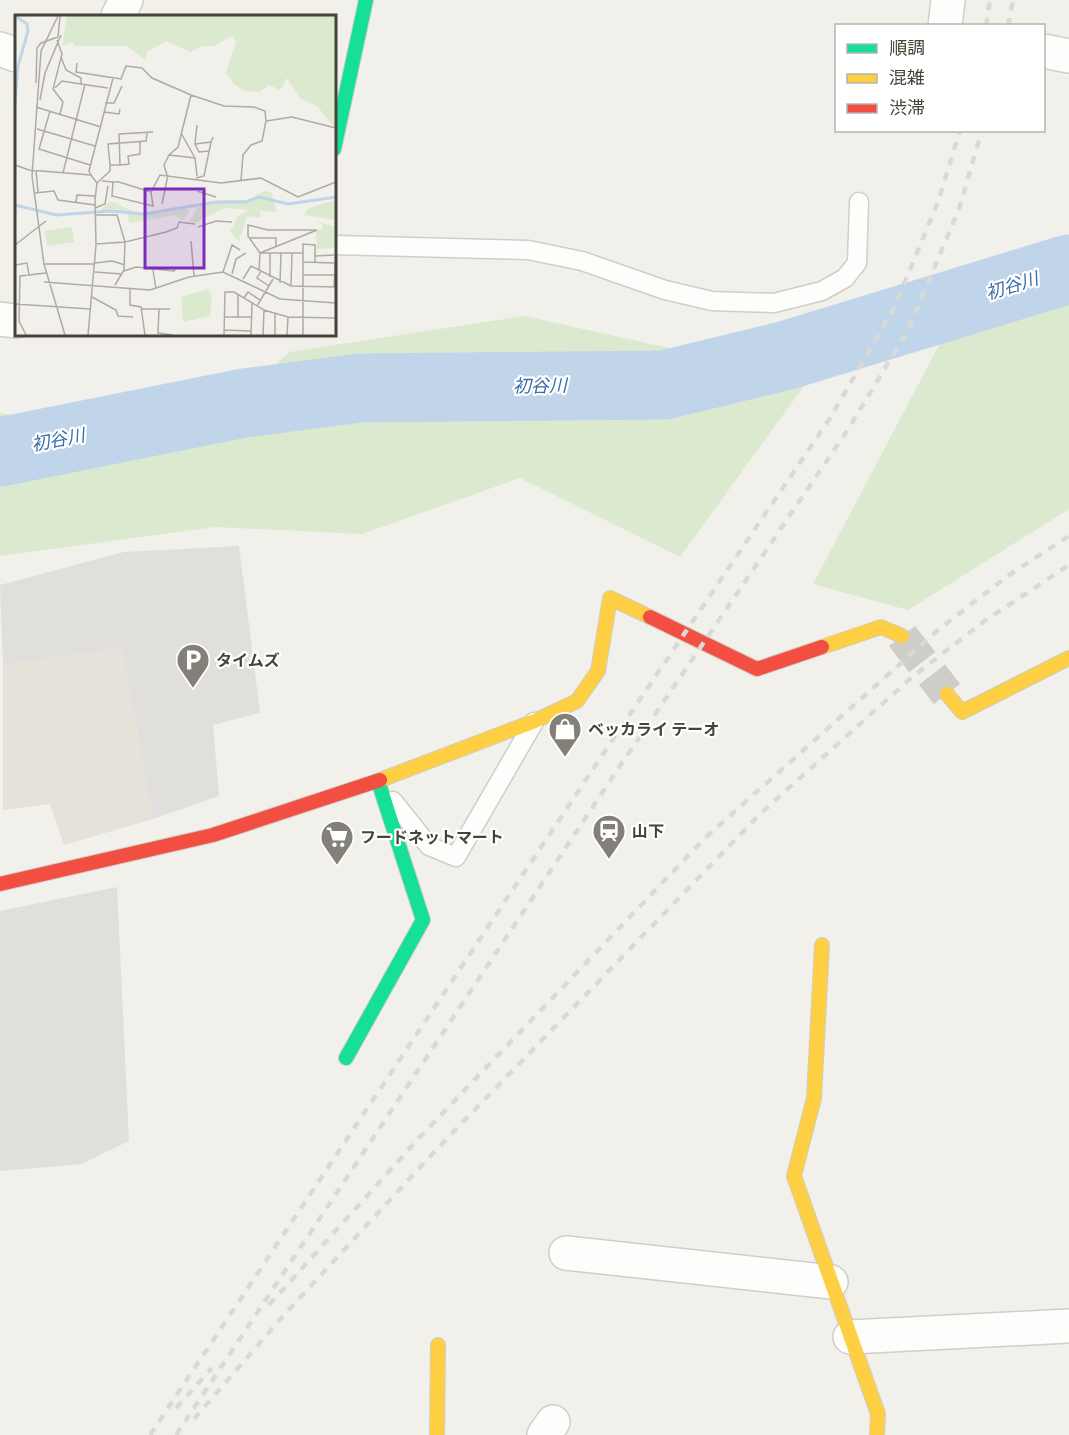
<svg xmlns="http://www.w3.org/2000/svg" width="1069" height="1435" font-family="'Fira Sans Condensed','Noto Sans JP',sans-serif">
<rect width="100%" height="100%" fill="#f1f0eb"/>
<path fill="#e5e2da" d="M 122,648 L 153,819 L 64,845 L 50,804 L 3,810 L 3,665 Z"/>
<path fill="#dbe9ce" d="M 1069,300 L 1069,509 L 908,610 L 813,584 L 946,332 Z
M 524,316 L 809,379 L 680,557 L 520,478 L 362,534 L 215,527 L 0,556 L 0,413 L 186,442 L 290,352 Z"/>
<path fill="#e0dfdc" d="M 239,546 L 260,713 L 213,725 L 219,796 L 153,819 L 122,648 L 3,665 L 0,585 L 124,552 Z
M 117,887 L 129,1141 L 82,1164 L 0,1171 L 0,911 Z"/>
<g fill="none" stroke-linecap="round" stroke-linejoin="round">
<path stroke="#c0d5ea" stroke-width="69" d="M 0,452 L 244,403 L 360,388 L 664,385 L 784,356 L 1069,269"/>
<path stroke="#cfcdc7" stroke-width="33" stroke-dasharray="33 16" stroke-linecap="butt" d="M 902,636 L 947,694"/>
<g stroke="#cfcec9" stroke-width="21">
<path id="lane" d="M 334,245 L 528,250 L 582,261 L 665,290 L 712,301 L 774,303 L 822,291 L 845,278 L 857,263 L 859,202
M 393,801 L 429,846 L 456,857 L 534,722"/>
</g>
<g stroke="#cfcec9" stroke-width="36">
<path id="street" d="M 118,16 L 126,0
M 945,26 L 948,0
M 0,49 L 16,55
M 1044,51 L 1069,56
M 0,319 L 16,321
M 566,1253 L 831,1282
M 850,1337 L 1069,1326
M 544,1435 L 553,1422"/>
</g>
<g stroke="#d0cdc3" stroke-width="16">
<path id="fast" d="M 334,149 L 366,0
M 346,1058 L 423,920 L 378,781"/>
</g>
<g stroke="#d0cdc3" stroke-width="16">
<path id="slow" d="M 822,647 L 881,627 L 902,636
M 947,694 L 962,712 L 1069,658
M 380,780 L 535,721 L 577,701 L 598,671 L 610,598 L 650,617
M 822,945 L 814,1098 L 794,1176 L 878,1414 L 877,1435
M 437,1435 L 438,1345"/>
</g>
<g stroke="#d0cdc3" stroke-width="16">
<path id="jam" d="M 650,617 L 757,669 L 822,647
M 0,884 L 213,835 L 380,780"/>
</g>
<use href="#lane" stroke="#fdfdfc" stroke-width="18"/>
<use href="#street" stroke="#fdfdfc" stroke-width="33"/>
<use href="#fast" stroke="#16e098" stroke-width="14"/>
<use href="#slow" stroke="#ffcf43" stroke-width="14"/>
<use href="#jam" stroke="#f24e42" stroke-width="14"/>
<path stroke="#d9d9d8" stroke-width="4.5" stroke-dasharray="8 8" stroke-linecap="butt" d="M 986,26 L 990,0
M 1008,26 L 1013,0
M 269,1305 L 419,1138 L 705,838 L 938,630 L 1009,575 L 1069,536
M 176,1408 L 212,1368
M 194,1419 L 284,1315 L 435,1151 L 761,813 L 911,678 L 986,620 L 1069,565
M 150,1435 L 599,760 L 830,418 L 893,310 L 938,202 L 960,130
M 176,1435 L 616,772 L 849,428 L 909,328 L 959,209 L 982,130"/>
</g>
<defs>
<g id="parking-pin" transform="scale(1.725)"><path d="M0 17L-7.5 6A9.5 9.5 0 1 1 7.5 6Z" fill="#828077" stroke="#fff"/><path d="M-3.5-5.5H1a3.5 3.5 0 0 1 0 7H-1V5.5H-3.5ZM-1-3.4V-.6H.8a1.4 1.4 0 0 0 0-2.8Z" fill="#fff"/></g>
<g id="shop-pin" transform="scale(1.725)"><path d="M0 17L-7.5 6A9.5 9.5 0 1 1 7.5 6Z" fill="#828077" stroke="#fff"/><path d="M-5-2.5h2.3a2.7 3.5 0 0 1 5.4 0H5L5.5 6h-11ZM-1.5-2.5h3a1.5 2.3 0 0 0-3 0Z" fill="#fff"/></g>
<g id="station-pin" transform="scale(1.725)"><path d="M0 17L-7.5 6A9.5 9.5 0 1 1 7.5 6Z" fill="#828077" stroke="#fff"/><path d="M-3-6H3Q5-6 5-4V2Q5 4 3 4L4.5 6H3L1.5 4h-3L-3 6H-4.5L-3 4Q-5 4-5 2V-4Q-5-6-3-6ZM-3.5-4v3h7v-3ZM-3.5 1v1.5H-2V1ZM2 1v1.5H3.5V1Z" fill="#fff"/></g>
<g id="supermarket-pin" transform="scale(1.725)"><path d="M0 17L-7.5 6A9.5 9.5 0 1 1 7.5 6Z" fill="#828077" stroke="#fff"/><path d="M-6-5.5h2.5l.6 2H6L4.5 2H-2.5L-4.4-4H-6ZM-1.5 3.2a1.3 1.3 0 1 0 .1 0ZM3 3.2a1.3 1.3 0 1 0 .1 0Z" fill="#fff"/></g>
</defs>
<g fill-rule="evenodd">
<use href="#parking-pin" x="193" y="660"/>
<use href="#shop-pin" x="565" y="729"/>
<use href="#station-pin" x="609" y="831"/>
<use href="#supermarket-pin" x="337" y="837"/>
</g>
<g text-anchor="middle" stroke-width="4.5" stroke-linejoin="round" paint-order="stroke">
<g font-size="16" font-weight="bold" fill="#464338" stroke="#fff" text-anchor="start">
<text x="216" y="666">タイムズ</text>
<text x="588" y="735">ベッカライ テーオ</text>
<text x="632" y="837">山下</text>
<text x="360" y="843">フードネットマート</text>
</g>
<g font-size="18" font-style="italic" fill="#3a6da9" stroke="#fff">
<text transform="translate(1012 286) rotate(-17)" y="6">初谷川</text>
<text transform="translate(540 386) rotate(-1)" y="6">初谷川</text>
<text transform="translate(58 440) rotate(-11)" y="6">初谷川</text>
</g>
</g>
<g transform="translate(15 15)">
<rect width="321" height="321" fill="#f1f0eb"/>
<path d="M 52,1 L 321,1 L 321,110 L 318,111 L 303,92 L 285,83 L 272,63 L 265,75 L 254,70 L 245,77 L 230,76 L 219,69 L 211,58 L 221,26 L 217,21 L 199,31 L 188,31 L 175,37 L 151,26 L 132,37 L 130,45 L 112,31 L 60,31 L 57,27 L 47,31 ZM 250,176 L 256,177 L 262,197 L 210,193 L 180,208 L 175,206 L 183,192 L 209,185 L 232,185 ZM 321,185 L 321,205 L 289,200 L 294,193 ZM 96,186 L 121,198 L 140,198 L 159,191 L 175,195 L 168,205 L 159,200 L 114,208 L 113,200 L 102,194 L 83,197 ZM 234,195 L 245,196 L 246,203 L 232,201 L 224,226 L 215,217 L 223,201 ZM 303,207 L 321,212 L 321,233 L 302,234 L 301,215 L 307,215 L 308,210 ZM 57,212 L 59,227 L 32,231 L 30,216 ZM 193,274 L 197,281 L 195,301 L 168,307 L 166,282 Z" fill="#dbe9ce"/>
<path fill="none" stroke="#c0d5ea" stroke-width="3" d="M 0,1 L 12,9 L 13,16 L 3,51 L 0,88M 0,190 L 41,200 L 96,196 L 129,199 L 201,187 L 231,187 L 244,182 L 273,189 L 321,182"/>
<path fill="none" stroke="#adaba3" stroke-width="1.5" d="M 43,1 L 26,36 L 17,161 L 29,249 L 50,320M 42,25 L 47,39 L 38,74 L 48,87 L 45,99M 46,42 L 51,55 L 66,63 L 66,69 L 93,73M 62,48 L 61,57 L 106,64 L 111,51 L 127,53 L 137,63 L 176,80M 21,68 L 22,33 L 26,28 L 43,22 L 45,1M 40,73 L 47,66 L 66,69M 25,85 L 30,58 L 46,20M 90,88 L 99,88 L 107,71M 21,92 L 86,112M 35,96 L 24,134 L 75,150M 89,97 L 104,99 L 105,94M 251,106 L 277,102 L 321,113M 182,110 L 180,129 L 184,137 L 194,136M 22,114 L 80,131M 166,118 L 180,143M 180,129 L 196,127 L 198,122M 154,140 L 163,132 L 176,80 L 209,91 L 239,92 L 250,96 L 251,106 L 247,126 L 236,130 L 228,140 L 226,165M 0,150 L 14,155 L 76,160 L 82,168 L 80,185 L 81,229 L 110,227 L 102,200 L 81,200M 95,150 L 93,129 L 131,126 L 132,118M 105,150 L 114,149 L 113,141 L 125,139 L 125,127M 21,156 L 23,177M 48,158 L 70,69M 76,160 L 74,156 L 98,63M 152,160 L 149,150 L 154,140 L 180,143 L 182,161M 181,163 L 189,161 L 196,127M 87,166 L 98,167 L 104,167 L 136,177 L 138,191 L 97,181 L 98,167M 82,168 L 95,156 L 95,150 L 105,150 L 104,119 L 138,117M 182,176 L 201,182M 136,177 L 145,160 L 206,168 L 246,163 L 283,182 L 321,167M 19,178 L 39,176 L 43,185 L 80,190M 61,187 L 62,180 L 80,181M 147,189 L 153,160M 80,193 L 90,189 L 93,171M 233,210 L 253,215 L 302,215 L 245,238 L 233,221 ZM 183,212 L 201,206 L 217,207M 234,223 L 261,223 L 261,232M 176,226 L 179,261M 0,230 L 31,206M 288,238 L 245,238 L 244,255 L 276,271 L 321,272M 300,241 L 319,240M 288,247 L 319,248M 80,248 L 97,246 L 110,250M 29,249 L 80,249M 0,250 L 12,248 L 14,260M 138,255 L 141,274M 109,256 L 121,252 L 159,256 L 161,253M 246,256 L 242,263 L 254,271M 80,257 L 107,259M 208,257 L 217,230 L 225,235M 217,259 L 221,244 L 231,238M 288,260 L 319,260M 255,262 L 255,238M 228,264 L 236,251 L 244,255M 29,267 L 135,275 L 174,262 L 208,257 L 265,284 L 321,288M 265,268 L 266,238M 100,270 L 109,255 L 110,227 L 151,217 L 162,213 L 164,207 L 180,209M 276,271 L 277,238M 319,272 L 321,235M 115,273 L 115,290 L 126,292 L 130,320M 77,282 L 101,295 L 103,301 L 118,302M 229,283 L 233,277 L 245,285M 0,289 L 75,294M 242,291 L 258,264M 126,294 L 155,294M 144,294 L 143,318 L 157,320M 210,302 L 236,302M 223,302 L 223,280M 209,315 L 236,316M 11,320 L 4,306 L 5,261 L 31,258M 73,320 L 81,230M 209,320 L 210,277 L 219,277 L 249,295 L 273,302 L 321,303M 236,320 L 237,288M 248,320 L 249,295M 260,320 L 260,299M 272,320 L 273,302M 288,320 L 288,229 L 300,230 L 300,247"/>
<path fill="#7b2cbf" fill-opacity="0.15" stroke="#7b2cbf" stroke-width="3" d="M 130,174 L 189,174 L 189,253 L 130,253 Z"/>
<rect width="321" height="321" fill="none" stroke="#464338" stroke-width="3"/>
</g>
<rect x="835" y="24" width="210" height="108" fill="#ffffff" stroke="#b5b4af" stroke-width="1.5"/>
<rect x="847" y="44" width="30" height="9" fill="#16e098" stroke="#b5b4af" stroke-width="1.5"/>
<text x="889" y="54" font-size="18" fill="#464338">順調</text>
<rect x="847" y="74" width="30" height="9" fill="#ffcf43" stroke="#b5b4af" stroke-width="1.5"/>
<text x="889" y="84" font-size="18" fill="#464338">混雑</text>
<rect x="847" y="104" width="30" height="9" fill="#f24e42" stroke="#b5b4af" stroke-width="1.5"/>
<text x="889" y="114" font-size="18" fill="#464338">渋滞</text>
</svg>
